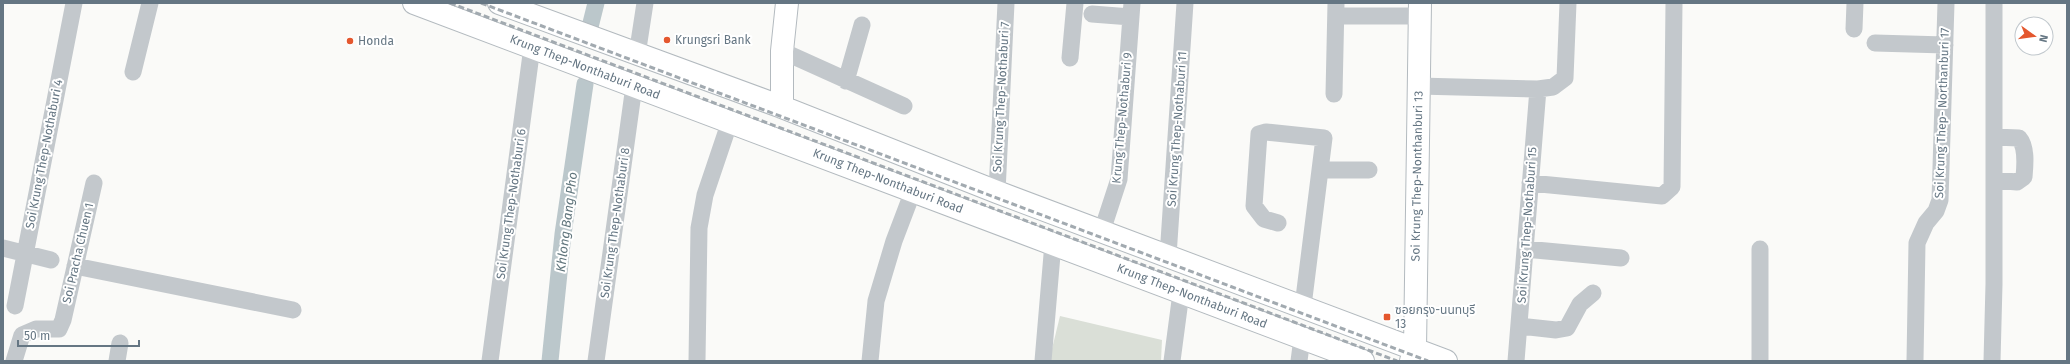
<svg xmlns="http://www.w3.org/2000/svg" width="2070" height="364" font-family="'Fira Sans','Noto Sans Thai',sans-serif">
<rect width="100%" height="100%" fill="#fafaf8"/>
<path fill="#dadfd7" d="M 1060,316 L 1162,340 L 1161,361 L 1049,361 Z"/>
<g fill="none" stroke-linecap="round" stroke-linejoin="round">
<path stroke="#bbc7cb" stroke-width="17" d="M 589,31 L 596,3
M 550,361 L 563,234 L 585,84"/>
<g stroke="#b3babf" stroke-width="24">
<path id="secondary" d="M 414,3 L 1363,361
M 499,3 L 782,107 L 997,192 L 1446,361
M 782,107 L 782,51 L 787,3
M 1411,361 L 1415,349 L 1420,3"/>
</g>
<path stroke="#c3c8cc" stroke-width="17" d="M 1092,14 L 1131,17
M 1336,16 L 1420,16
M 1854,29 L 1855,3
M 1875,43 L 1945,45
M 782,51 L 904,106
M 637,55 L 645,3
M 1070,58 L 1075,3
M 133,72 L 150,3
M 846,81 L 862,25
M 1418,86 L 1538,89 L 1553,87 L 1565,78 L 1568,3
M 1334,94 L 1336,3
M 1320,170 L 1369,170
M 1994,180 L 2017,182 L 2024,177 C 2025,166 2027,147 2019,138 L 1994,137
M 1530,183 L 1662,196 L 1672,187 L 1674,3
M 997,192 L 1006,3
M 1278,223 L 1264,219 L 1254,206 L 1259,134 L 1266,132 L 1324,138 L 1303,306
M 1102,231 L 1119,179 L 1132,3
M 3,248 L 51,260
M 1525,249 L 1621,258
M 1168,256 L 1185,3
M 75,266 L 293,310
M 15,306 L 74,3
M 1519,326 L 1556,330 L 1567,328 L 1580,304 L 1593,293
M 14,361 L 22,335 L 36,329 L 59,329 L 63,320 L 94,183
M 117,361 L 120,343
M 490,361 L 532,47
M 596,361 L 634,86
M 697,361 L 699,228 L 705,195 L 730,121
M 870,361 L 876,301 L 894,241 L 913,191
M 1043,361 L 1053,243
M 1172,361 L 1181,293
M 1299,361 L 1302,338
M 1516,361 L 1538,89
M 1760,361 L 1760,249
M 1915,361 L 1917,243 L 1926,223 L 1936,211 L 1940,200 L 1946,3
M 1992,361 L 1994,284 L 1994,3"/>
<use href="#secondary" stroke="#fff" stroke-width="22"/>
<path stroke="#a2aab0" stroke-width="3" stroke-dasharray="6 3" stroke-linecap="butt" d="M 450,3 L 1397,361
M 481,3 L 1428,361"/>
</g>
<g fill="#e4572e" stroke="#fff" stroke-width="1.5">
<circle cx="667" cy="40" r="4"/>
<circle cx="350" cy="41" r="4"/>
<rect x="1383" y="313" width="8" height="8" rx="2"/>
</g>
<g text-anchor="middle" stroke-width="4" stroke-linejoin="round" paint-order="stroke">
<g font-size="12" fill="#657683" stroke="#fff" text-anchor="start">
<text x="675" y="44">Krungsri Bank</text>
<text x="358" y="45">Honda</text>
<text x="1395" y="314">ซอยกรุง-นนทบุรี<tspan x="1395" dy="14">13</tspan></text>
</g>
<g font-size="12" fill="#657683" stroke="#fff">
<text transform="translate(585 67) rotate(21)" y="4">Krung Thep-Nonthaburi Road</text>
<text transform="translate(1001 97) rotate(-87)" y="4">Soi Krung Thep-Nothaburi 7</text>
<text transform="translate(1942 113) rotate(-88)" y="4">Soi Krung Thep- Northanburi 17</text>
<text transform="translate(1122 118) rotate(-85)" y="4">Krung Thep-Nothaburi 9</text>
<text transform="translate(1177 129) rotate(-86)" y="4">Soi Krung Thep-Nothaburi 11</text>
<text transform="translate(44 154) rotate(-79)" y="4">Soi Krung Thep-Nothaburi 4</text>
<text transform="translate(1417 176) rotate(-89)" y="4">Soi Krung Thep-Nonthanburi 13</text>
<text transform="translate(888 181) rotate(21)" y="4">Krung Thep-Nonthaburi Road</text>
<text transform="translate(511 204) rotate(-82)" y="4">Soi Krung Thep-Nothaburi 6</text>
<text transform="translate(615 223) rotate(-82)" y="4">Soi Krung Thep-Nothaburi 8</text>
<text transform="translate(1527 225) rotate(-86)" y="4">Soi Krung Thep-Nothaburi 15</text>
<text transform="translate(78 253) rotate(-77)" y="4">Soi Pracha Chuen 1</text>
<text transform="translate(1192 296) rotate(21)" y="4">Krung Thep-Nonthaburi Road</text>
</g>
<g font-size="13" font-style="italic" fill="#60757c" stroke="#fff">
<text transform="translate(566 222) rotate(-83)" y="5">Khlong Bang Pho</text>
</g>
</g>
<rect width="2070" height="364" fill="none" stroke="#657683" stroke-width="8"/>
<g transform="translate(2034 36) rotate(104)"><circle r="19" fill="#ffffff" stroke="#c1c8cd"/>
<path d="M0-3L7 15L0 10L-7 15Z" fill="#e4572e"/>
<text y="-6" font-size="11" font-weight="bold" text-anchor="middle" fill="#657683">N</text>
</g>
<path d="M18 340v6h121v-6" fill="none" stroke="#657683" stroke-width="2"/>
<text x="24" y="340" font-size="12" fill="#657683" stroke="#ffffff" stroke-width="3" paint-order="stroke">50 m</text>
</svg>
